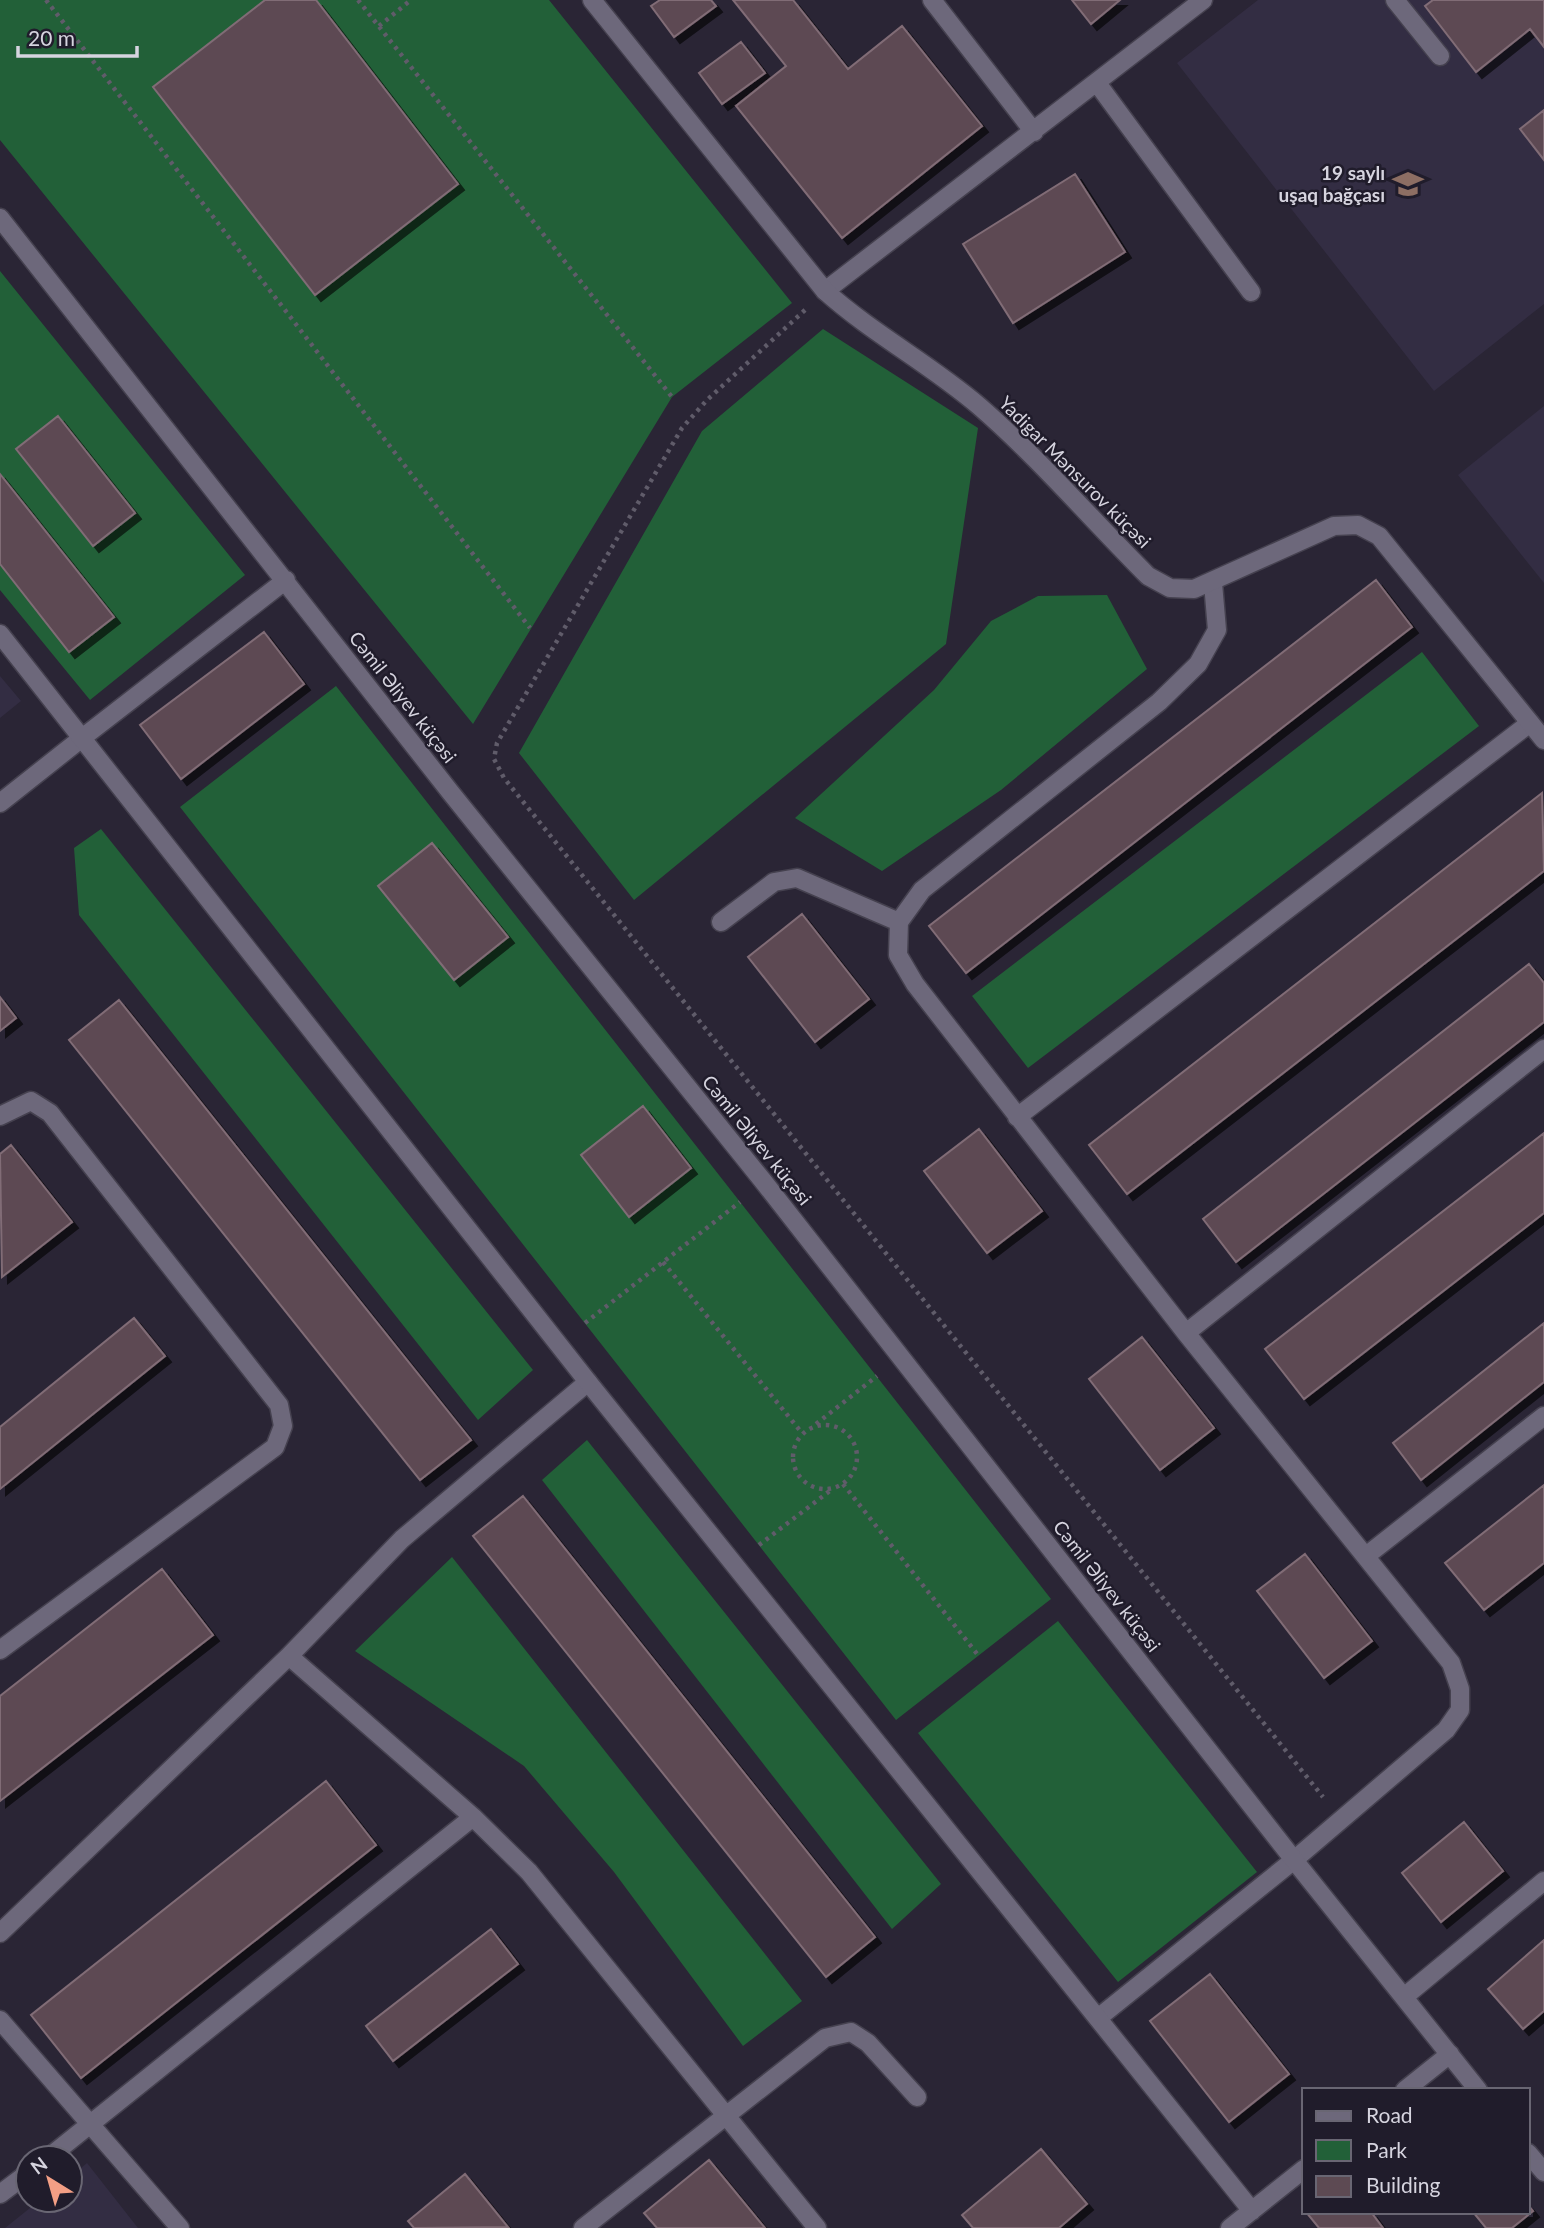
<svg xmlns="http://www.w3.org/2000/svg" width="1544" height="2228" font-family="Lato,sans-serif">
<defs>
<filter id="shadow"><feDropShadow dx="6" dy="6" stdDeviation="0" flood-color="#0009"/></filter>
</defs>
<rect width="100%" height="100%" fill="#2a2535"/>
<path fill="#332d43" d="M 1258,0 L 1544,0 L 1544,304 L 1434,391 L 1177,63 Z
M 1544,406 L 1544,583 L 1458,475 Z
M 0,676 L 21,701 L 0,718 Z
M 87,2163 L 138,2228 L 5,2228 L 40,2200 L 70,2200 L 70,2177 Z"/>
<path fill="#226038" d="M 0,0 L 549,0 L 792,303 L 672,397 L 473,724 L 0,140 Z
M 0,271 L 245,575 L 90,700 L 0,590 Z
M 823,329 L 978,428 L 946,644 L 634,900 L 519,753 L 702,431 Z
M 1107,595 L 1147,669 L 1001,790 L 882,871 L 795,818 L 934,690 L 991,621 L 1038,596 Z
M 1422,652 L 1479,726 L 1028,1068 L 972,996 Z
M 336,686 L 1051,1599 L 896,1720 L 180,807 Z
M 101,829 L 533,1370 L 478,1420 L 79,915 L 74,848 Z
M 587,1440 L 941,1884 L 892,1929 L 542,1480 Z
M 452,1557 L 802,2001 L 743,2046 L 614,1872 L 524,1766 L 355,1651 Z
M 1058,1621 L 1257,1872 L 1118,1982 L 918,1733 Z"/>
<path fill="#5d4a53" stroke="#816c76" stroke-width="2" filter="url(#shadow)" d="M 265,0 L 316,0 L 458,184 L 315,295 L 153,87 Z
M 660,0 L 711,0 L 716,6 L 674,37 L 651,6 Z
M 733,0 L 793,0 L 848,69 L 902,26 L 982,126 L 842,238 L 736,106 L 786,66 Z
M 1072,0 L 1120,0 L 1091,24 Z
M 1433,0 L 1544,0 L 1544,47 L 1530,29 L 1476,72 L 1425,6 Z
M 1433,0 L 1544,0 L 1544,47 L 1530,29 L 1476,72 L 1425,6 Z
M 741,42 L 765,73 L 722,104 L 699,73 Z
M 1544,110 L 1544,160 L 1520,129 Z
M 1544,110 L 1544,160 L 1520,129 Z
M 1075,174 L 1125,252 L 1013,323 L 963,244 Z
M 58,416 L 135,513 L 93,546 L 16,449 Z
M 0,474 L 114,617 L 69,652 L 0,564 Z
M 1376,580 L 1412,627 L 966,973 L 929,926 Z
M 264,632 L 304,684 L 181,779 L 140,725 Z
M 1542,793 L 1544,871 L 1127,1194 L 1089,1145 Z
M 432,843 L 508,937 L 454,980 L 378,886 Z
M 802,914 L 869,999 L 815,1042 L 748,957 Z
M 1529,964 L 1544,983 L 1544,1022 L 1236,1262 L 1203,1219 Z
M 0,997 L 16,1018 L 0,1031 Z
M 119,1000 L 471,1440 L 420,1480 L 69,1040 Z
M 643,1106 L 691,1168 L 629,1217 L 581,1155 Z
M 979,1129 L 1042,1211 L 987,1253 L 924,1171 Z
M 1544,1133 L 1544,1213 L 1304,1399 L 1265,1349 Z
M 11,1145 L 72,1222 L 2,1277 L 0,1154 Z
M 134,1318 L 165,1356 L 0,1489 L 0,1427 Z
M 1544,1323 L 1544,1382 L 1421,1480 L 1393,1443 Z
M 1142,1337 L 1214,1428 L 1160,1470 L 1089,1379 Z
M 1544,1485 L 1544,1563 L 1484,1610 L 1445,1563 Z
M 523,1496 L 875,1937 L 826,1977 L 473,1536 Z
M 1305,1554 L 1372,1641 L 1324,1678 L 1257,1591 Z
M 162,1569 L 213,1635 L 0,1801 L 0,1696 Z
M 326,1781 L 376,1845 L 81,2078 L 31,2015 Z
M 1464,1822 L 1503,1871 L 1441,1922 L 1402,1873 Z
M 491,1929 L 518,1964 L 393,2061 L 366,2026 Z
M 1544,1940 L 1544,2011 L 1523,2029 L 1488,1989 Z
M 1210,1974 L 1289,2074 L 1229,2122 L 1150,2021 Z
M 1041,2149 L 1087,2204 L 1059,2228 L 973,2228 L 962,2215 Z
M 709,2160 L 765,2228 L 657,2228 L 644,2213 Z
M 465,2174 L 508,2227 L 414,2228 L 408,2221 Z
M 1528,2205 L 1533,2211 L 1512,2228 L 1486,2228 L 1473,2212 L 1528,2212 Z
M 1306,2212 L 1371,2212 L 1383,2228 L 1319,2228 Z"/>
<g fill="none" stroke-linecap="round" stroke-linejoin="round">
<g stroke="#45414f" stroke-width="21">
<path id="lane" d="M 932,0 L 1034,132
M 1395,0 L 1440,56
M 1097,83 L 1251,292
M 825,291 L 1203,0
M 0,803 L 82,738
M 721,922 L 774,882 L 797,878 L 899,922
M 0,1116 L 31,1101 L 50,1113 L 279,1405 L 283,1426 L 275,1447 L 0,1650
M 1017,1117 L 1530,723
M 1186,1333 L 1544,1049
M 1366,1556 L 1544,1416
M 289,1656 L 473,1817 L 529,1872 L 817,2228
M 0,1933 L 289,1656 L 402,1539 L 588,1382
M 1098,2018 L 1294,1860 L 1446,1730 L 1460,1710 L 1460,1689 L 1451,1663 L 1186,1333 L 915,984 L 898,955 L 899,922 L 922,890 L 1159,702 L 1198,664 L 1217,630 L 1213,583
M 0,2020 L 180,2228
M 48,2158 L 473,1817
M 0,2194 L 28,2173
M 583,2228 L 825,2038 L 851,2032 L 868,2043 L 917,2097"/>
</g>
<g stroke="#45414f" stroke-width="21">
<path id="street" d="M 592,0 L 825,291 C 873,334 930,364 979,406 C 1039,458 1092,520 1148,576 L 1170,588 L 1194,589 L 1334,526 L 1358,525 L 1379,536 L 1544,740
M 0,218 L 451,793 L 763,1181 L 1294,1860 L 1478,2090
M 0,634 L 588,1382 L 1252,2211
M 82,738 L 286,580
M 1404,1997 L 1544,1881
M 1405,2090 L 1450,2054
M 1528,2153 L 1544,2172
M 1230,2228 L 1304,2169"/>
</g>
<path stroke="#605c6a" stroke-width="4.5" stroke-dasharray="3.5 5" stroke-linecap="butt" d="M 46,0 L 530,628
M 358,0 L 672,397
M 379,26 L 411,0
M 805,310 L 707,400 L 682,428 L 497,743 L 494,759 L 504,778 L 1323,1797
M 663,1262 L 802,1433
M 585,1323 L 740,1202
M 816,1424 L 877,1376
M793 1457a32 32 0 1 1 64 0a32 32 0 1 1-64 0Z
M 843,1484 L 978,1655
M 759,1545 L 831,1490"/>
<use href="#lane" stroke="#6d687b" stroke-width="18"/>
<use href="#street" stroke="#6d687b" stroke-width="18"/>
</g>
<defs>
<g id="school-bare" transform="scale(2.415)"><path d="M0-5L7-2L0 1L-7-2ZM-4 1L0 2.5L4 1V4Q0 6-4 4Z" fill="#8d6e63" stroke="#201c2b" stroke-width="2.5" paint-order="stroke"/></g>
</defs>
<g fill-rule="evenodd">
<use href="#school-bare" x="1408" y="184"/>
</g>
<g text-anchor="middle" stroke-width="5" stroke-linejoin="round" paint-order="stroke">
<g font-size="19" font-weight="bold" fill="#d6d4df" stroke="#201c2b" text-anchor="end">
<text x="1385" y="180">19 saylı<tspan x="1385" dy="22">uşaq bağçası</tspan></text>
</g>
<g font-size="19" fill="#d6d4df" stroke="#201c2b">
<text transform="translate(1075 472) rotate(45)" y="7">Yadigar Mənsurov küçəsi</text>
<text transform="translate(403 697) rotate(52)" y="7">Cəmil Əliyev küçəsi</text>
<text transform="translate(757 1140) rotate(51)" y="7">Cəmil Əliyev küçəsi</text>
<text transform="translate(1107 1586) rotate(52)" y="7">Cəmil Əliyev küçəsi</text>
</g>
</g>
<rect x="1302" y="2088" width="228" height="126" fill="#201c2b" stroke="#696673" stroke-width="2"/>
<rect x="1316" y="2111" width="35" height="10" fill="#6d687b" stroke="#696673" stroke-width="2"/>
<text x="1366" y="2123" font-size="21" fill="#d6d4df">Road</text>
<rect x="1316" y="2140" width="35" height="21" fill="#226038" stroke="#696673" stroke-width="2"/>
<text x="1366" y="2158" font-size="21" fill="#d6d4df">Park</text>
<rect x="1316" y="2176" width="35" height="21" fill="#5d4a53" stroke="#696673" stroke-width="2"/>
<text x="1366" y="2193" font-size="21" fill="#d6d4df">Building</text>
<g transform="translate(49 2179) rotate(323)"><circle r="33" fill="#201c2b" stroke="#696673" stroke-width="2"/>
<path d="M0-5L12 26L0 18L-12 26Z" fill="#f39f85"/>
<text y="-10" font-size="19" font-weight="bold" text-anchor="middle" fill="#d6d4df">N</text>
</g>
<path d="M18 46v10h119v-10" fill="none" stroke="#d6d4df" stroke-width="3.5"/>
<text x="28" y="46" font-size="21" fill="#d6d4df" stroke="#201c2b" stroke-width="5" paint-order="stroke">20 m</text>
</svg>
